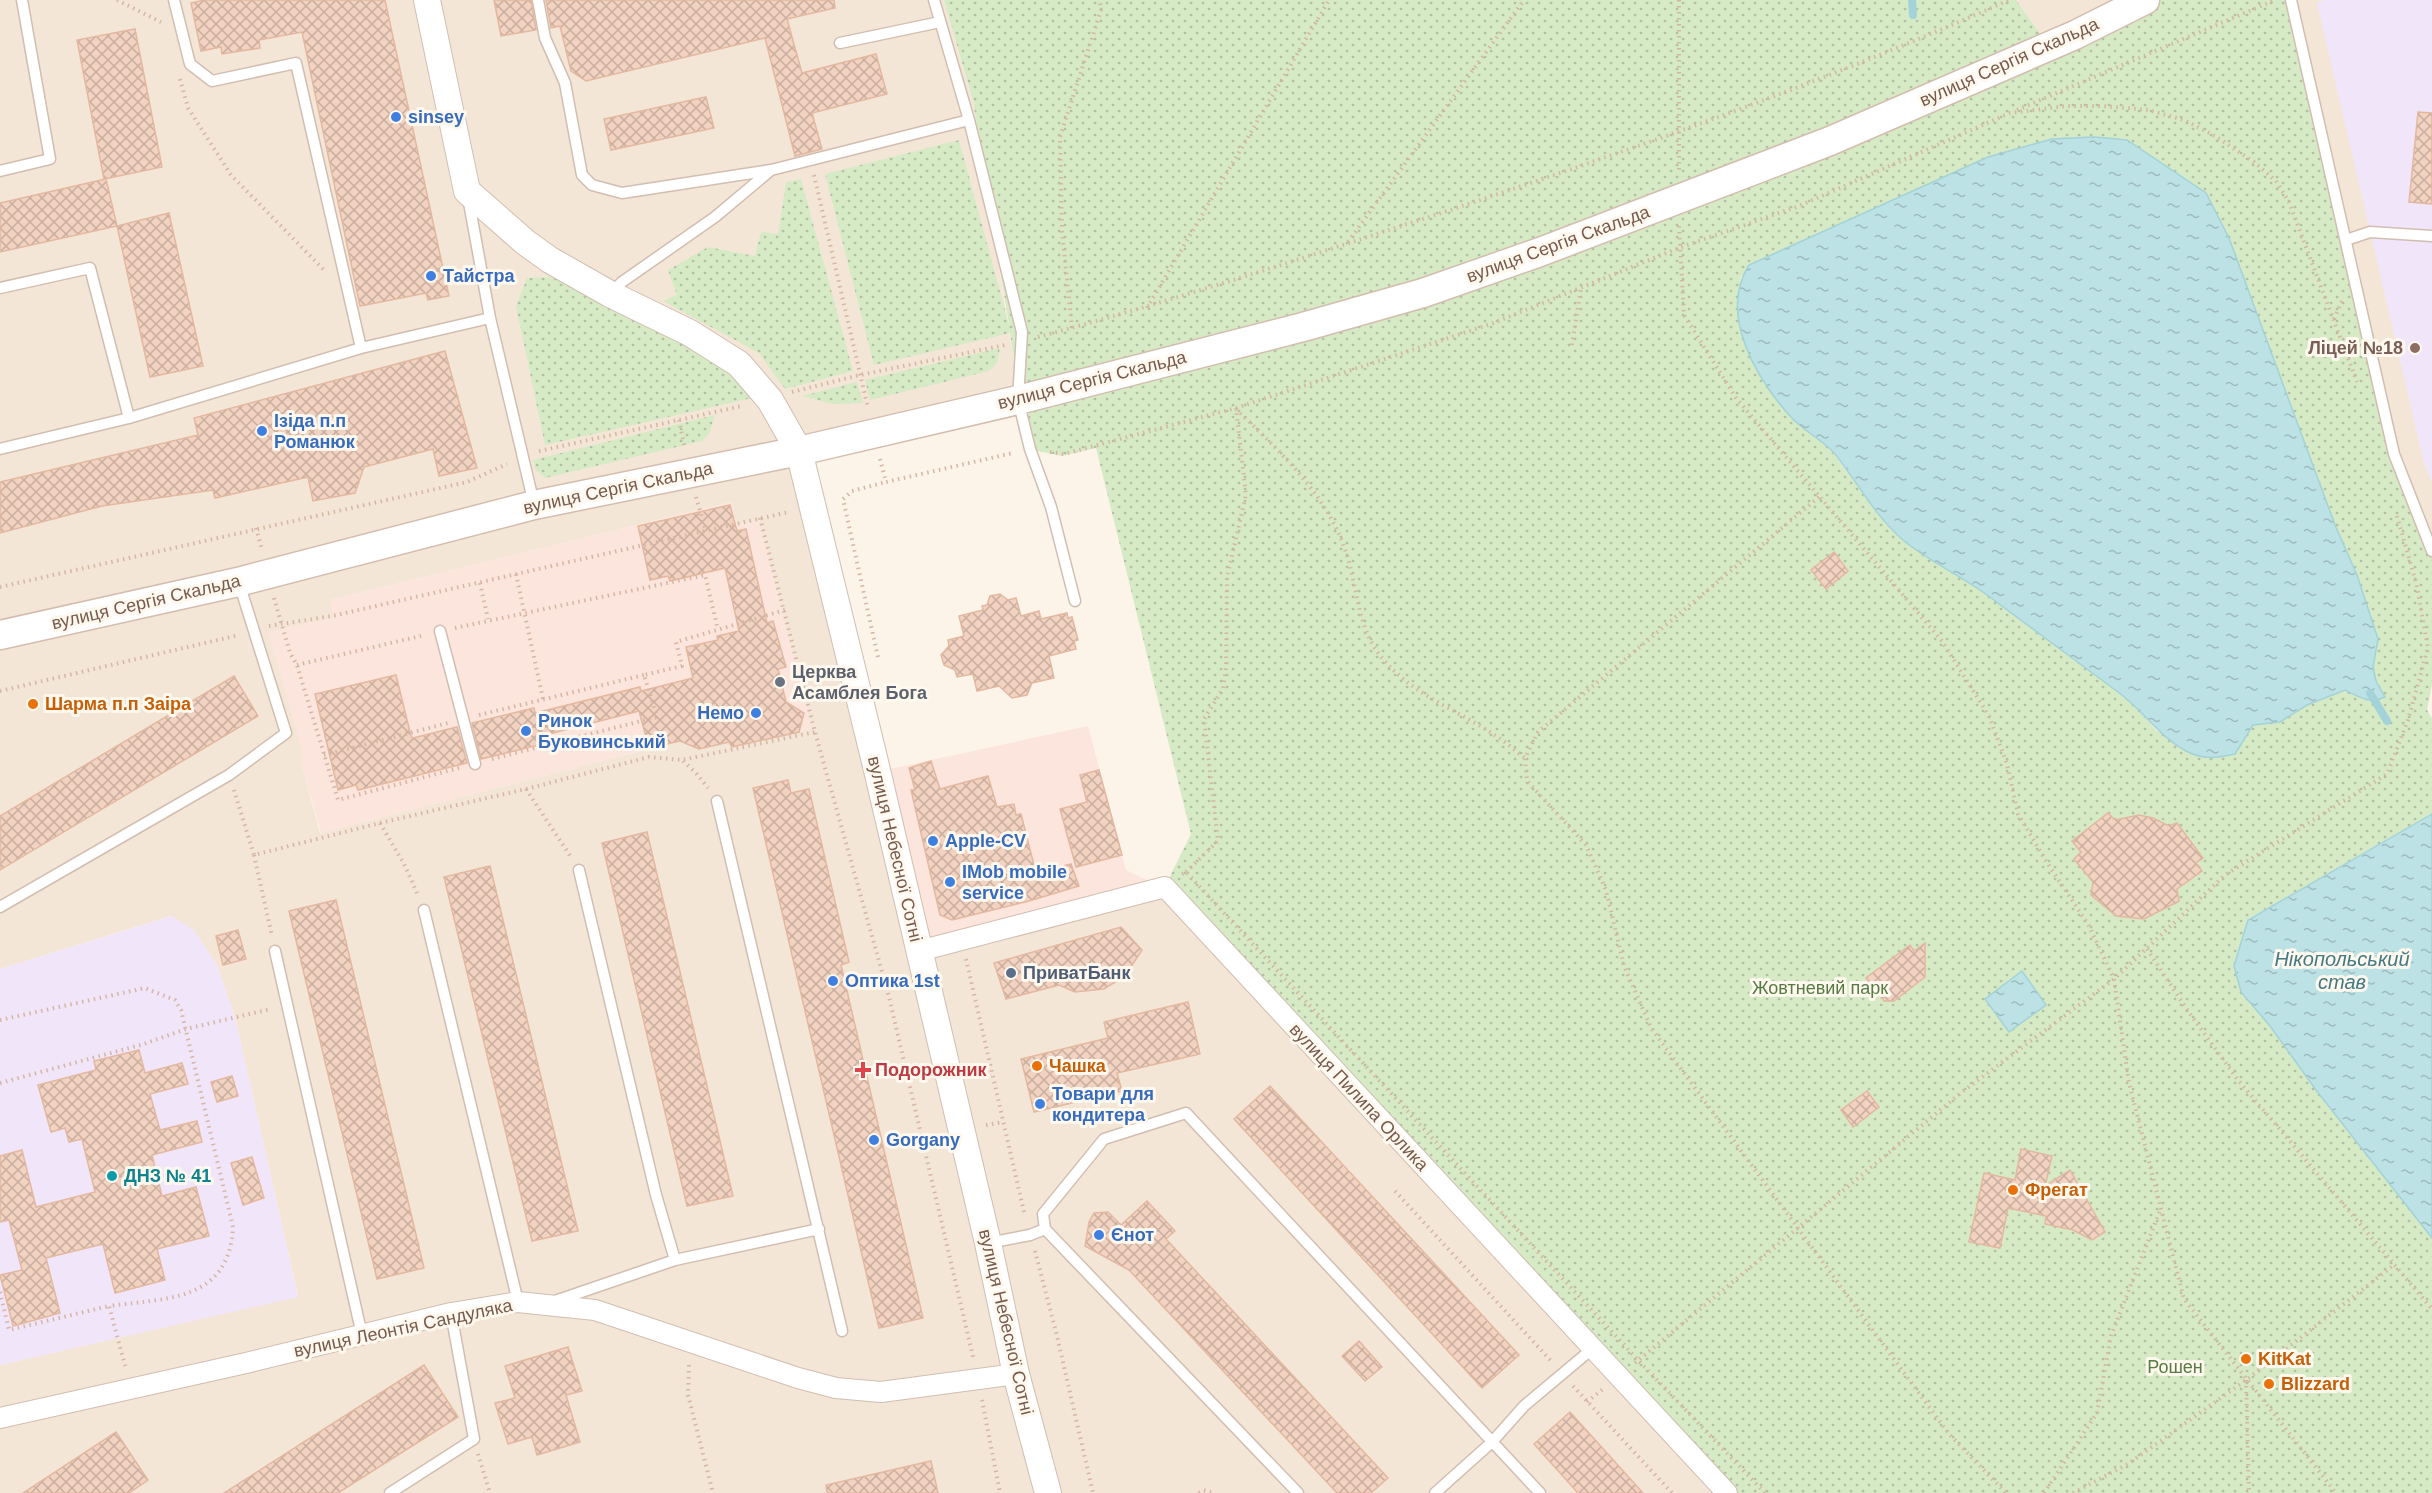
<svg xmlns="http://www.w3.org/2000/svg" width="2432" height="1493" font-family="Helvetica,sans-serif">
<defs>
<pattern id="green-dots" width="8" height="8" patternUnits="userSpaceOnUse" patternTransform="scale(1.5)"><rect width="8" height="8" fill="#d6eac6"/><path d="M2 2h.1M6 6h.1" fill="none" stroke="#b2c1a3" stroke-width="1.8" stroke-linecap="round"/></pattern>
<pattern id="water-ripples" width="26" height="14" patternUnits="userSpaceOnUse" patternTransform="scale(1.5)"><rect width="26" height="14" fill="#bce2e6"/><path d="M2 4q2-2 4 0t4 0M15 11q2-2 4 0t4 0" fill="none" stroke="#9ebabd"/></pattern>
<pattern id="building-cross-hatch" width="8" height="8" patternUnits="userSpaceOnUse" patternTransform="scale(1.5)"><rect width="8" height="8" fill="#f2d2c0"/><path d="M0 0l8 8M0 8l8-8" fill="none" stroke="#c9ad9e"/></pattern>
</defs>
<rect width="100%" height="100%" fill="#fcf4e8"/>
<path fill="#f4e6d7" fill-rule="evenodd" d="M 0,0 L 944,0 L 973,101 L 1020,401 L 798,452 L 876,772 L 1164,888 L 1722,1493 L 0,1493 L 0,1365 L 298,1296 L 235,1017 L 217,965 L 171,916 L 0,969 ZM 731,502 L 737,525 L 758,520 L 680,741 L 320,833 L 301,762 L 334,617 L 330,600 Z
M 2016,0 L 2148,0 L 2050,47 Z
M 2288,0 L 2324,0 L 2318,3 L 2424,463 L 2432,483 L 2432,557 L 2393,454 Z"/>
<path fill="#fce5dc" d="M 731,502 L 737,525 L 759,520 L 812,729 L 732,747 L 729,742 L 698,749 L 680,741 L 321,833 L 301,762 L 303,754 L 268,632 L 334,617 L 330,600 Z
M 1088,726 L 1126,870 L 1164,888 L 917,953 L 876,772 Z"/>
<path fill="#f1e5f9" d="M 2324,0 L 2432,0 L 2432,483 L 2424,463 L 2317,3 Z
M 172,916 L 194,930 L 217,965 L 235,1017 L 298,1297 L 0,1365 L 0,969 Z"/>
<path fill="url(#green-dots)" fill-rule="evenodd" d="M 944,0 L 2016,0 L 2050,47 L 2148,0 L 2288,0 L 2393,454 L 2432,557 L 2432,685 L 2427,710 L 2432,718 L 2432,814 L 2248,919 L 2241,992 L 2270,1026 L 2316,1090 L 2432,1238 L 2432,1493 L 1722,1493 L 1164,888 L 1191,834 L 1096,448 L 1062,456 L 1033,450 L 1020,401 L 1010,333 L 874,365 L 825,174 L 959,140 L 1009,325 L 973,101 ZM 2094,137 L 2127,140 L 2229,238 L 2335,525 L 2357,575 L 2378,639 L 2373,667 L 2376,681 L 2385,697 C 2370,704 2359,698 2345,690 L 2307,705 L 2280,722 L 2253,725 L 2234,754 L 2157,731 L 2129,700 L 1982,591 L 1945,569 L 1865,497 L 1834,454 L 1818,437 L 1791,418 L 1744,343 L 1738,305 L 1741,277 L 2052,139 Z
M 801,179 L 853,371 L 785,389 L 759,353 L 663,301 L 677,295 L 668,270 L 708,247 L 755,256 L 761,232 L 778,234 L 786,182 Z
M 549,277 L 570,284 L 729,368 L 752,398 L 545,445 L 516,306 L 527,278 Z
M 1000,348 L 997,363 L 989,371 L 870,400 L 865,380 Z
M 857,382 L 863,403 L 833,404 L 802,396 Z
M 715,415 L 709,434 L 702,441 L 545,478 L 536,470 L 533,460 Z"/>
<path fill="url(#water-ripples)" stroke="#a3d2d8" stroke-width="1.5" d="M 2094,137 L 2127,140 L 2206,193 L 2229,238 L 2335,525 L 2357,575 L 2378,639 L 2373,667 L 2376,681 L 2385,697 C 2370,704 2359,697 2345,690 L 2307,705 L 2280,722 L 2253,725 L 2235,754 C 2217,758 2203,760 2186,751 C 2158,736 2143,710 2118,692 C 2073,659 2028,625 1983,592 C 1957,574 1927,560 1903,540 C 1875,516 1857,482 1835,454 C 1822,439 1803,431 1790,416 C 1756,378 1718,314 1749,265 L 1988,157 L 2052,139 Z
M 2432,814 L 2432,1238 L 2316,1090 L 2270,1026 L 2241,992 L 2234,966 L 2248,920 Z
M 2022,971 L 2046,1005 L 2009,1032 L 1985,999 Z"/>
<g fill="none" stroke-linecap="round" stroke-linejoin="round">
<path stroke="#a3d2d8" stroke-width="8" d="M 1912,0 L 1913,15
M 2370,693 L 2387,721"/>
</g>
<path fill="url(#building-cross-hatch)" stroke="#e4b8a0" stroke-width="1.5" d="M 204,0 L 385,0 L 449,296 L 428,300 L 426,293 L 360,306 L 302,32 L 259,40 L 260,48 L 222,54 L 221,47 L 201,51 L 191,3 Z
M 494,0 L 531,0 L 536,30 L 501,36 Z
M 546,0 L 834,0 L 835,8 L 787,19 L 802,73 L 876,54 L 887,94 L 812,113 L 822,149 L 795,156 L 765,38 L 586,81 L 571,71 L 560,26 L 551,28 Z
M 135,29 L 162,167 L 104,179 L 77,40 Z
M 706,97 L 714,128 L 611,150 L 604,119 Z
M 2418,112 L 2432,113 L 2432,204 L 2409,202 Z
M 106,179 L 117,226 L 0,252 L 0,203 Z
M 169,213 L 203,366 L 150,377 L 117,226 Z
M 445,351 L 477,468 L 439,476 L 433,449 L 364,467 L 355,493 L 313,501 L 308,477 L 215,498 L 213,490 L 102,506 L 0,533 L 0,482 L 198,435 L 194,418 Z
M 730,505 L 737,531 L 746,529 L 767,623 L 773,621 L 786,667 L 778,669 L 786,702 L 804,713 L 799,732 L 732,747 L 729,742 L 699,749 L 680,741 L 649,748 L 639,711 L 541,736 L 543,744 L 481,759 L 472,723 L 534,708 L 535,713 L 640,687 L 641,691 L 693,678 L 686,647 L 718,640 L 717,636 L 739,631 L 725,568 L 670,581 L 668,576 L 650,580 L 638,526 Z
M 1834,552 L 1848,571 L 1826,589 L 1811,570 Z
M 1000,594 L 1008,600 L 1016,598 L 1021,616 L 1039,611 L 1041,619 L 1067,613 L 1068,618 L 1072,617 L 1078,640 L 1074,641 L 1076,649 L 1049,656 L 1054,678 L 1032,683 L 1027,695 L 1012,698 L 999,686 L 977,691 L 973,674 L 957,677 L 955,670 L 944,665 L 941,655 L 949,646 L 948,640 L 964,636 L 959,616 L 983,610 L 982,606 L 987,605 L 990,596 Z
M 396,675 L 411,736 L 413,738 L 457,727 L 467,763 L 358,790 L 356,785 L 338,790 L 315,694 Z
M 234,676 L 258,716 L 0,870 L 0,816 Z
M 931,761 L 940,789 L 988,776 L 997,807 L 1014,804 L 1016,815 L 1021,814 L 1036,873 L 1071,864 L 1079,886 L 1029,901 L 952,920 L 940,915 L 911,790 L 915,790 L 909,768 Z
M 1099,770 L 1122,855 L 1076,867 L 1060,809 L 1087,802 L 1080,775 Z
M 788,780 L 791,793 L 809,789 L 849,962 L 841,965 L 923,1318 L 879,1328 L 753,788 Z
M 2108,813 L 2115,820 L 2139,815 L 2153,818 L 2169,826 L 2177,823 L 2203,858 L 2196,863 L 2202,871 L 2177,889 L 2179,901 L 2144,919 L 2116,916 L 2091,895 L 2093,882 L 2074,859 L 2081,852 L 2072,841 Z
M 647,832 L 733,1196 L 687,1206 L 602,843 Z
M 490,866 L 578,1231 L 532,1241 L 444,877 Z
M 336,900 L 424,1268 L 377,1279 L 289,911 Z
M 1121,927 L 1142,950 L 1125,976 L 1104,989 L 1075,992 L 1059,985 L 1006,999 L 994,963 Z
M 238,930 L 246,959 L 223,965 L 216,936 Z
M 1925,943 L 1925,977 L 1894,1001 L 1884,1001 L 1866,978 L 1910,945 L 1914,951 Z
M 1188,1002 L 1200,1054 L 1117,1073 L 1122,1091 L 1034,1112 L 1021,1059 L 1108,1038 L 1104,1022 Z
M 139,1050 L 145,1073 L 182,1063 L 188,1084 L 150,1094 L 160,1130 L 197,1121 L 202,1142 L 152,1155 L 162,1196 L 196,1187 L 209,1236 L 157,1249 L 165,1280 L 115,1293 L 103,1244 L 46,1258 L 60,1313 L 13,1326 L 0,1275 L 22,1270 L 9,1220 L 0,1222 L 0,1156 L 22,1150 L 36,1207 L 95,1192 L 82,1139 L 69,1142 L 65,1128 L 51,1132 L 38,1085 L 96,1070 L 94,1061 Z
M 232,1076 L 238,1096 L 217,1102 L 211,1082 Z
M 1270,1086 L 1519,1355 L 1482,1388 L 1234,1119 Z
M 1867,1091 L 1879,1107 L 1853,1127 L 1841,1110 Z
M 2021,1149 L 2052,1156 L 2045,1186 L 2070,1170 L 2105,1232 L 2092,1240 L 2073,1230 L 2045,1224 L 2046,1216 L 2008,1208 L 2000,1248 L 1969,1242 L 1984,1173 L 2015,1180 Z
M 252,1157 L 264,1198 L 243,1205 L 231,1163 Z
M 1147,1201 L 1175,1231 L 1166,1239 L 1388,1478 L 1371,1493 L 1337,1493 L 1129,1270 L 1085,1246 L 1089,1222 L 1094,1213 L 1108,1212 L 1121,1225 Z
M 1359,1341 L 1382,1367 L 1365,1381 L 1342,1356 Z
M 568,1347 L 582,1391 L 566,1395 L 580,1442 L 537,1455 L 532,1437 L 508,1444 L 495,1403 L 515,1398 L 505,1366 Z
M 424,1365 L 458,1417 L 338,1493 L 224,1493 Z
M 1570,1412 L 1643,1493 L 1578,1493 L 1534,1444 Z
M 116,1432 L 148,1480 L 129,1493 L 23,1493 Z
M 931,1461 L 938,1493 L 827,1493 L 826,1485 Z"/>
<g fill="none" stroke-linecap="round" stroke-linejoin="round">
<g stroke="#d1beb0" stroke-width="13">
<path id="service" d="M 174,0 L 190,64 L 212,81 L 296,63 L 361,348
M 538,0 L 545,38 L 565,83 L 582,175 L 592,185 L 622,193 L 771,170
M 934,0 L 969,120
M 2291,0 L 2394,454 L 2432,551
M 840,43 L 940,22
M 0,171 L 50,159 L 22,0
M 468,197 L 490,318 L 534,504
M 2346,240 L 2370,232 L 2432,236
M 0,288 L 90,268 L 129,418
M 610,294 L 622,282 L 715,217 L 771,170 L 969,120 L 1022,332 L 1018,400 L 1030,449 L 1051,507 L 1075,601
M 0,449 L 129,418 L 361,348 L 490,318
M 440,631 L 475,764
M 717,801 L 842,1331
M 579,870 L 656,1195 L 675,1260
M 0,907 L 229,775 L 286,733 L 239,583
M 424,910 L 518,1302
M 275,951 L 362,1335
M 1045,1229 L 1298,1493
M 988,1243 L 1030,1235 L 1045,1229 L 1043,1214 L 1104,1139 L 1186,1113 L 1540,1493
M 552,1302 L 675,1260 L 819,1229
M 390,1493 L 474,1439 L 451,1313
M 1435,1493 L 1492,1442 L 1524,1406 L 1592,1349"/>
</g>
<g stroke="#d1beb0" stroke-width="22">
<path id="minor" d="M 919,951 L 1165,887 L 1727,1493
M 0,1418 L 246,1363 L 451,1313 L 518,1302 L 595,1310 L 798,1378 L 836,1388 L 881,1392 L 1016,1374"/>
</g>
<g stroke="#d1beb0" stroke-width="28">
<path id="tertiary" d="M 427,0 L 467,191 L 525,242 L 550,260 L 610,294 L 690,333 L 739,364 L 770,400 L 799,451 L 877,770 L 988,1243 L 1016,1374 L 1048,1493"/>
</g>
<g stroke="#d4bdae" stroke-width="31">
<path id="secondary" d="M 0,635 L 238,582 L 534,505 L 799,451 L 1018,400 L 1303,327 L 1423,293 L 1540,252 L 1830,141 L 2075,35 L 2145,0"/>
</g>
<path stroke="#d7b5a3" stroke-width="4" stroke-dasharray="1.5 4.5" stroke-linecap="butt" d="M 117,0 L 161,22
M 1679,0 L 1679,170
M 180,79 L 188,108 L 231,175 L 325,271
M 2017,110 L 2275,0
M 814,175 L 868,408
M 1679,226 L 1684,315 L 1736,398 L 1942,641 L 1989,716 L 2007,764 L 2018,814 L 2046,861 L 2089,926 L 2114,979 L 2129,1083 L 2184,1299 L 2336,1493
M 1348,242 L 1524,0
M 1147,308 L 1329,0
M 2334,319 L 2342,301
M 1072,328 L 1062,231 L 1060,137 L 1101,10 L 1100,0
M 1038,337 C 1173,301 1306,257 1438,214 C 1631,150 1823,83 2009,0
M 1572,345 L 1581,288
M 792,392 L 860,375 L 1005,345
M 1236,409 C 1280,452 1326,493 1346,552 C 1358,588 1357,630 1383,659 C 1414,696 1458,710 1496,736 C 1506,742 1515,751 1525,758
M 679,420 L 685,449
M 539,451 L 742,406
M 1050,452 L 1064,454 L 1236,408 L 1491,324 L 1679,248 L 1799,206 L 2010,113 L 2066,106 L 2103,106 L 2148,110 L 2184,120 L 2215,136 L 2254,162 L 2276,181 L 2289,202 L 2357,382
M 880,459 L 886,482 L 1013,453
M 696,497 L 706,531
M 1819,497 L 1538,732 L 1525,758 L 1527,781 L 1586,845 L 1606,890 L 1624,966 L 1651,1028 L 1949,1434 L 2006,1493
M 760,518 L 815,732 L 889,997 L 973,1357
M 256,528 L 262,550
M 516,574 L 543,699
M 480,583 L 488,619
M 0,587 L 467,482 L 507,464
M 274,598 L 290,653 L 297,665 L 338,800 L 459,768
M 269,626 L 332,616 L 789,512
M 455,628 L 705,575 L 718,630
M 878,657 L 843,499 L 852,491 L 886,482
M 297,665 L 425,635
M 0,691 L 239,635
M 479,715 L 644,675
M 324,755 L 448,723
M 492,759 L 657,717 L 644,675 L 682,666 L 676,642 L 785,610
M 683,761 L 696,773 L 708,788
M 526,789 L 571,857
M 234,790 L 254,855 L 380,823 L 526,789 L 649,757 L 682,760 L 815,732
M 380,823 L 404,864 L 418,895
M 254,855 L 272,936
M 1186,872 L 1218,841 L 1204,719 L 1223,689 L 1226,668 L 1227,577 L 1246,495 L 1236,408
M 1182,874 L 1186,872 L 1638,1360 L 1765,1493
M 2147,949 L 2188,1011 L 2238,1080 L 2432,1309
M 966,959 L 1024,1212
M 0,1020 L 145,988 L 175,1000 L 181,1010 L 233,1227 C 229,1302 167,1298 109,1306 L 126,1369
M 0,1083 L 144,1044 L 186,1029 L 271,1009
M 986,1125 L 1003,1122
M 921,1141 L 938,1136
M 1395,1191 L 1552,1362
M 1035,1251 L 1057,1336 L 1093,1493
M 0,1292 L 9,1330 L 109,1306
M 1635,1363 L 1962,1092 L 2114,979 L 2225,875 L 2387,774 L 2408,720 L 2428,648 L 2416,582 L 2396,513
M 689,1365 L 688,1395 L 713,1493
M 2246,1380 L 2249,1493
M 1573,1386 L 1672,1493
M 982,1400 L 1000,1493
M 1587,1402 L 1603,1389
M 478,1454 L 490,1493
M 1199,1493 L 1203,1490 L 1213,1493
M 2044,1493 L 2097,1413 L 2111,1336 L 2161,1208
M 2073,1493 L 2128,1464 L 2246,1380 L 2394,1265"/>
<use href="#service" stroke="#fff" stroke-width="10"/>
<use href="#minor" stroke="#fff" stroke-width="20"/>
<use href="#tertiary" stroke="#fff" stroke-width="26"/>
<use href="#secondary" stroke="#fff" stroke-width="28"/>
</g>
<g fill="#3f7fe0" stroke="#fff8ef" stroke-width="2">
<circle cx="396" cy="117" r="6"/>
<circle cx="431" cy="276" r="6"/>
<circle cx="262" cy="431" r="6"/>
<circle cx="756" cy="713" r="6"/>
<circle cx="526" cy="731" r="6"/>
<circle cx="933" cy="841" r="6"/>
<circle cx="950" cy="882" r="6"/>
<circle cx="833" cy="981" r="6"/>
<circle cx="1040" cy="1104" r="6"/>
<circle cx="874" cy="1140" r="6"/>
<circle cx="1099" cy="1235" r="6"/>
</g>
<circle fill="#8d6e63" stroke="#fff8ef" stroke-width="2" cx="2415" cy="348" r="6"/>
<circle fill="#6b7280" stroke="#fff8ef" stroke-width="2" cx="780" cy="682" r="6"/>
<g fill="#e8710a" stroke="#fff8ef" stroke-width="2">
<circle cx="33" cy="704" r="6"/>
<circle cx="1037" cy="1066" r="6"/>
<circle cx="2013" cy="1190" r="6"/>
<circle cx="2246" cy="1359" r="6"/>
<circle cx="2269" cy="1384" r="6"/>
</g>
<circle fill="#5c6f8a" stroke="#fff8ef" stroke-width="2" cx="1011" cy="973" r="6"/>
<path fill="#e0444e" stroke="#fff8ef" stroke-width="2" d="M860 1061h6v6h6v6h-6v6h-6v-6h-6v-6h6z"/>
<circle fill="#0f9aa8" stroke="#fff8ef" stroke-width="2" cx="112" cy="1176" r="6"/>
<g text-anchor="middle" stroke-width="6" stroke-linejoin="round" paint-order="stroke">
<g font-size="18" fill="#775a4c" stroke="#fff8ef">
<text transform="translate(2009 62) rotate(-24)" y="6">вулиця Сергія Скальда</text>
<text transform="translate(1558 244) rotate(-20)" y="6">вулиця Сергія Скальда</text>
<text transform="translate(1092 380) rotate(-14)" y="6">вулиця Сергія Скальда</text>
<text transform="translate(618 488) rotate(-12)" y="6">вулиця Сергія Скальда</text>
<text transform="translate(146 602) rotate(-13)" y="6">вулиця Сергія Скальда</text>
<text transform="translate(895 849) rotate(77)" y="6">вулиця Небесної Сотні</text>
<text transform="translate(1359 1097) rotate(47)" y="6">вулиця Пилипа Орлика</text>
<text transform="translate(1006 1322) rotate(77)" y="6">вулиця Небесної Сотні</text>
<text transform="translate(403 1328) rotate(-12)" y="6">вулиця Леонтія Сандуляка</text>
</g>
<g font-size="18" font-weight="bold" fill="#366cbe" stroke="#fff8ef" text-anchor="start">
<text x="408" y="123">sinsey</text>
<text x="443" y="282">Тайстра</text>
<text x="274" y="427">Ізіда п.п<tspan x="274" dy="21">Романюк</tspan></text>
<text x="744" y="719" text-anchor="end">Немо</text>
<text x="538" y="727">Ринок<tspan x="538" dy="21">Буковинський</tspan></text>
<text x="945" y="847">Apple-CV</text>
<text x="962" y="878">IMob mobile<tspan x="962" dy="21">service</tspan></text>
<text x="845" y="987">Оптика 1st</text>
<text x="1052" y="1100">Товари для<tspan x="1052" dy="21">кондитера</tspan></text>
<text x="886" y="1146">Gorgany</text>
<text x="1111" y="1241">Єнот</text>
</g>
<g font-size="18" font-weight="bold" fill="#785e54" stroke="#fff8ef" text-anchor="end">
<text x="2403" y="354">Ліцей №18</text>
</g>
<g font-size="18" font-weight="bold" fill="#5b616d" stroke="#fff8ef" text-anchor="start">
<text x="792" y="678">Церква<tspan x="792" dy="21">Асамблея Бога</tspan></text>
</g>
<g font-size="18" font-weight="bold" fill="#c56008" stroke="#fff8ef" text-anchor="start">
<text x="45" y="710">Шарма п.п Заіра</text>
<text x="1049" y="1072">Чашка</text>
<text x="2025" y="1196">Фрегат</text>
<text x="2258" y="1365">KitKat</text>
<text x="2281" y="1390">Blizzard</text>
</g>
<g font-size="18" font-weight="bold" fill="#4e5e75" stroke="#fff8ef" text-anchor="start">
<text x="1023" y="979">ПриватБанк</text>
</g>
<g font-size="18" fill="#567c43" stroke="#fff8ef">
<text x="1820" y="994">Жовтневий парк</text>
<text x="2175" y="1373">Рошен</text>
</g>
<g font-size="18" font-weight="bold" fill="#be3a42" stroke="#fff8ef" text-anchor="start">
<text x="875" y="1076">Подорожник</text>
</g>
<g font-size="18" font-weight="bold" fill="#0d838f" stroke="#fff8ef" text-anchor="start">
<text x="124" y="1182">ДНЗ № 41</text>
</g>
<g font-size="20" font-style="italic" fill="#437a83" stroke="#fff8ef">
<text x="2342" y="966">Нікопольський<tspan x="2342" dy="23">став</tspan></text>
</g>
</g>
</svg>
